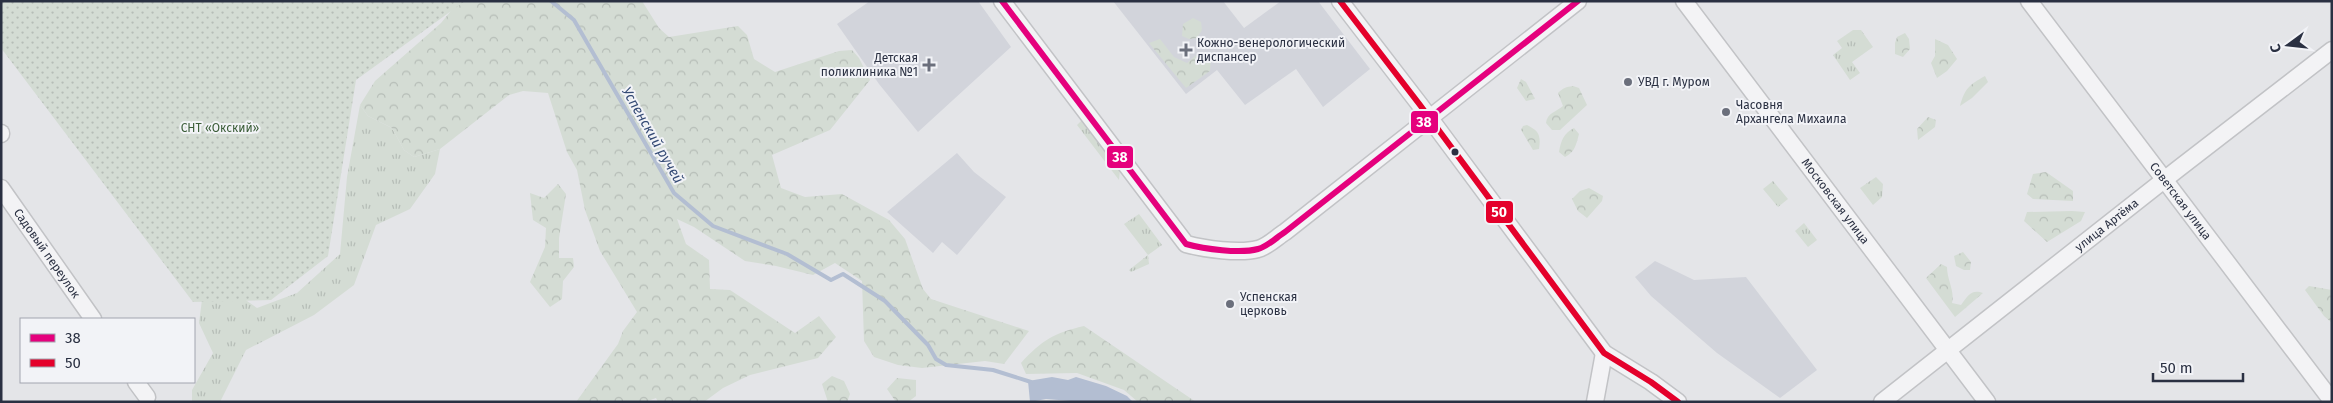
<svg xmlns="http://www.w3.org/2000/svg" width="2333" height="403" font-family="'Fira Sans',sans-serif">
<defs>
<pattern id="grass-tufts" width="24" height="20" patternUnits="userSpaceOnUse" patternTransform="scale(1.25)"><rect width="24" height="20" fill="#d4dcd4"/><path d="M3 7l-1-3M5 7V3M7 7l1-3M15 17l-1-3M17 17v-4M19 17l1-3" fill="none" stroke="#b6bdb7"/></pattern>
<pattern id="forest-crowns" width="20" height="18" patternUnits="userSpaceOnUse" patternTransform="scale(1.25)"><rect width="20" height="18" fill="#d4dcd4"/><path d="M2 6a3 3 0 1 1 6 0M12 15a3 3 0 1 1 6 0" fill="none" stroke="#b6bdb7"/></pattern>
<pattern id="garden-dots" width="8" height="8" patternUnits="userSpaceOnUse" patternTransform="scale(1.25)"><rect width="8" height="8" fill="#d4dcd4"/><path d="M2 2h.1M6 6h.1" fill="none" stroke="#b6bdb7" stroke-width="1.8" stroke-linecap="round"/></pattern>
</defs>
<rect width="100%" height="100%" fill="#e4e5e8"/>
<path fill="#d2d4db" d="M 870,1 L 978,1 L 1011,47 L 918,132 L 879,84 L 837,24 Z
M 1113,1 L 1223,1 L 1244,28 L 1281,1 L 1318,1 L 1370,69 L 1323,107 L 1296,69 L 1245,105 L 1217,70 L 1186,94 Z
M 957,153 L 974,172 L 1006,197 L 957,255 L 942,242 L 933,253 L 887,212 Z
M 1655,261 L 1694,280 L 1746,277 L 1817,370 L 1780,398 L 1717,353 L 1651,296 L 1635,277 Z"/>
<path fill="url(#grass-tufts)" d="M 1853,30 L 1861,30 L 1873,47 L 1852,62 L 1860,73 L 1850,80 L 1833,55 L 1842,48 L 1837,41 Z
M 360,105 L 368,116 L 392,128 L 404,150 L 414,157 L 440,149 L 435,174 L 410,209 L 376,225 L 354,285 L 314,315 L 246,350 L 220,402 L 192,402 L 192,390 L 213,353 L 199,323 L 203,292 L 237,294 L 257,308 L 297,293 L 340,254 L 347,177 Z
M 1083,119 L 1120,170 L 1119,180 L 1077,125 Z
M 1876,177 L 1883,184 L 1882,197 L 1873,205 L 1860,188 Z
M 1773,181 L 1788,199 L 1778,207 L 1763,189 Z
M 1139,214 L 1162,245 L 1148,255 L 1149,264 L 1131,272 L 1129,270 L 1148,255 L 1124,224 Z
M 1804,223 L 1817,240 L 1808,247 L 1795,231 Z"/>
<path fill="url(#forest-crowns)" d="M 454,1 L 642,1 L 659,28 L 669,37 L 738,26 L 747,35 L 754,59 L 775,72 L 839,51 L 852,50 L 859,58 L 870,80 L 830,130 L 772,155 L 781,188 L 805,197 L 842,194 L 889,220 L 905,239 L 923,289 L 931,299 L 1029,331 L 1004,364 L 985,361 L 922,368 L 898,365 L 874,357 L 864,341 L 862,281 L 835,263 L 813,275 L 776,266 L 745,261 L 694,227 L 677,219 L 686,244 L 709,260 L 710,289 L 730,290 L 795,333 L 819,316 L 836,337 L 818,358 L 750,375 L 723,388 L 704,402 L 658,402 L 656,398 L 645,402 L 576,402 L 618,344 L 623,331 L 637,312 L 600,251 L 585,210 L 577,170 L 567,152 L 548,93 L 523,91 L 509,95 L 440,149 L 414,157 L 404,150 L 392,128 L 368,116 L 360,105 L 375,81 L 441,23 L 450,12 Z
M 1193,18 L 1201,22 L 1202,30 L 1197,38 L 1189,39 L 1182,36 L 1183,24 Z
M 1905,33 L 1909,39 L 1910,49 L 1903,57 L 1895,54 L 1895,43 L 1897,37 Z
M 1160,39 L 1174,57 L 1187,63 L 1195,56 L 1205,52 L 1211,58 L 1210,71 L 1186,88 L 1149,43 Z
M 1935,39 L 1948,45 L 1957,59 L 1947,71 L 1937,78 L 1931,63 L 1935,56 Z
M 1985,76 L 1988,82 L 1972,98 L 1960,106 C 1965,88 1969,85 1985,76 Z
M 1521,79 L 1526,82 L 1535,99 L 1526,101 L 1517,88 Z
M 1573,86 L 1579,88 L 1587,105 L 1560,130 L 1552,130 L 1546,123 C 1547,113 1556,112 1563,106 L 1558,93 C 1563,88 1566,87 1573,86 Z
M 1928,117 L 1936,120 L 1935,127 L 1918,140 L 1917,129 Z
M 1527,125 C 1539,131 1541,135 1539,149 L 1533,150 L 1521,130 L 1523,126 Z
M 1574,128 L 1579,134 C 1576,145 1575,152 1565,157 L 1559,152 C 1561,140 1564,133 1574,128 Z
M 2046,172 L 2073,191 L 2073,201 L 2033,199 L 2027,194 L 2033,174 Z
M 558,184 L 566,194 L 559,238 L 559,258 L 573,258 L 574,267 L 563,281 L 562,299 L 550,307 L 530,282 L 545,247 L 546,228 L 533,220 L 530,193 L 544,198 Z
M 1589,188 L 1603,196 L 1602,201 L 1587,218 L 1578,211 L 1572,199 L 1580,191 Z
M 2072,211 L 2085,212 L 2081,221 L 2047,242 L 2024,221 L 2027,212 Z
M 1963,252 L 1971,262 L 1970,270 L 1964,270 L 1956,266 L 1954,256 Z
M 1941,264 L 1947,267 C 1947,280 1955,291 1952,303 L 1961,305 C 1968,296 1971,289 1983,293 L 1955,317 L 1926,278 Z
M 2309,286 L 2332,290 L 2332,323 L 2324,316 L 2305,290 Z
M 1084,326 L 1196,402 L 1138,402 L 1124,390 L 1077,373 L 1026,374 L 1021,363 C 1042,340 1054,333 1084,326 Z
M 832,376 L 844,381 L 850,394 L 847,402 L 828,402 L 822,384 Z
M 897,378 L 916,380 L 916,396 L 908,402 L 896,402 L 887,389 Z"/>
<path fill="url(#garden-dots)" d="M 1,1 L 465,1 L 356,80 L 328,256 L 271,300 L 193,302 L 1,48 Z"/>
<path fill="#b3bed2" d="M 1052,377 L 1068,380 L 1076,377 L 1106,386 L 1127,396 L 1133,402 L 1083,402 L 1046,399 L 1030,402 L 1028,381 Z"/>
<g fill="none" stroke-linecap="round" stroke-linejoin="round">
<path stroke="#b3bed2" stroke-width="4" d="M 551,1 L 574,20 L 674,193 L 713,226 L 787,254 L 831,280 L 843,274 L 885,301 L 928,345 L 936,359 L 946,365 L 993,370 L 1031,382"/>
<g stroke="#c2c3c6" stroke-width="19">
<g id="minor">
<path d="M 1002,1 L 1186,244 C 1204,249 1240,254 1258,249 C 1267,247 1277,237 1285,232 L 1578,1"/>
<path d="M 1340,1 L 1420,105 L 1604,353 L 1651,382 L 1678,402"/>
<path id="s1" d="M 1684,1 L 1987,402"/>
<path id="s2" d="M 2029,1 L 2332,401"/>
<path d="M 1,133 L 1,134"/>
<path id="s3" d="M 1,188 L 93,319"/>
<path d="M 136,382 L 147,397"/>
<path d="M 1595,402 L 1604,353"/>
<path id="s4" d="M 1882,402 L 2178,169 L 2332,50"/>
</g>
</g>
<use href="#minor" stroke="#f3f3f5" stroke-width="16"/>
<g stroke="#f2f3f7" stroke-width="10">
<path id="bus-1" d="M 1002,1 L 1186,244 C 1204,249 1240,254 1258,249 C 1267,247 1277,237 1285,232 L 1578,1"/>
</g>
<g stroke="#f2f3f7" stroke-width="10">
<path id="bus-2" d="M 1340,1 L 1420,105 L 1604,353 L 1651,382 L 1678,402"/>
</g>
<use href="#bus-1" stroke="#e5007d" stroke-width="6"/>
<use href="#bus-2" stroke="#e4002b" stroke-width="6"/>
</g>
<g fill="#6b6f7c" stroke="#f2f3f7" stroke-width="2">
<path d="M1183.5 42.5h5v5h5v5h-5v5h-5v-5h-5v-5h5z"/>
<path d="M926.5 57.5h5v5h5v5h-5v5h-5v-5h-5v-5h5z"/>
<circle cx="1628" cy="82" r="5"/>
<circle cx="1726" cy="112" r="5"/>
<circle cx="1230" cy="304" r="5"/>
</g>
<circle fill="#2a3042" stroke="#f2f3f7" stroke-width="2" cx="1455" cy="152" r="4.5"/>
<g text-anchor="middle" stroke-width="4" stroke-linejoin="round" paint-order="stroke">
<g font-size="12" fill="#2a3042" stroke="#f2f3f7" text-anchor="start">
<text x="1197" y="47">Кожно-венерологический<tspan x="1197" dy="14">диспансер</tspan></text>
<text x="918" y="62" text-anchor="end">Детская<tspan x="918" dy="14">поликлиника №1</tspan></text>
<text x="1638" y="86">УВД г. Муром</text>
<text x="1736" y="109">Часовня<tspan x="1736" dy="14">Архангела Михаила</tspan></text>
<text x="1240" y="301">Успенская<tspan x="1240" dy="14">церковь</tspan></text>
</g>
<g font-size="12" fill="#3b5d38" stroke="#f2f3f7">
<text x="220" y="132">СНТ «Окский»</text>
</g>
<g font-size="12" fill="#2a3042" stroke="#f2f3f7">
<text dy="4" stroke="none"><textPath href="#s2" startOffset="251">Советская улица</textPath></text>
<text dy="4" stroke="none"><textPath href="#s1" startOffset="251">Московская улица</textPath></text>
<text dy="4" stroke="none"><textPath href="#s4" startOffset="286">улица Артёма</textPath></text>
<text dy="4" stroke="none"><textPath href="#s3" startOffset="80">Садовый переулок</textPath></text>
</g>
<g font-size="14" font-style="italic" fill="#354b75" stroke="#f2f3f7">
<text transform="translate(653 135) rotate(60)" y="5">Успенский ручей</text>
</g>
</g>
<g stroke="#f2f3f7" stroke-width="2">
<rect x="1410" y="110" width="29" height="24" rx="5" fill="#e5007d"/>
<rect x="1106" y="145" width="28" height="24" rx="5" fill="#e5007d"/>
<rect x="1485" y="200" width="29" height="24" rx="5" fill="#e4002b"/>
</g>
<g font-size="14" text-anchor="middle" font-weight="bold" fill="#fff">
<text x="1424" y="127">38</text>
<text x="1120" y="162">38</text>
<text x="1499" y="217">50</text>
</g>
<rect width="2333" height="403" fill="none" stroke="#2a3042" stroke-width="5"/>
<rect x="20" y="318" width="175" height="65" fill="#f2f3f7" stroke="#a2a5af"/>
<rect x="30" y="334" width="25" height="8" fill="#e5007d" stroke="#a2a5af"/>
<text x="65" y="343" font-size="15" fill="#2a3042">38</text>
<rect x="30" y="359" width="25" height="8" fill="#e4002b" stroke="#a2a5af"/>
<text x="65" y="368" font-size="15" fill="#2a3042">50</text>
<g transform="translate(2288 45) rotate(255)" stroke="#f2f3f7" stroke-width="4" paint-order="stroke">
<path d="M0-4L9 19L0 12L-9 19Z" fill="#2a3042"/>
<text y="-8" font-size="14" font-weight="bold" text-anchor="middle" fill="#2a3042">С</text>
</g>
<path d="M2153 373v8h90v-8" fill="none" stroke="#2a3042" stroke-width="2.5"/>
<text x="2160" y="373" font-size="15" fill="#2a3042" stroke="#f2f3f7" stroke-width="4" paint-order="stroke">50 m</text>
</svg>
